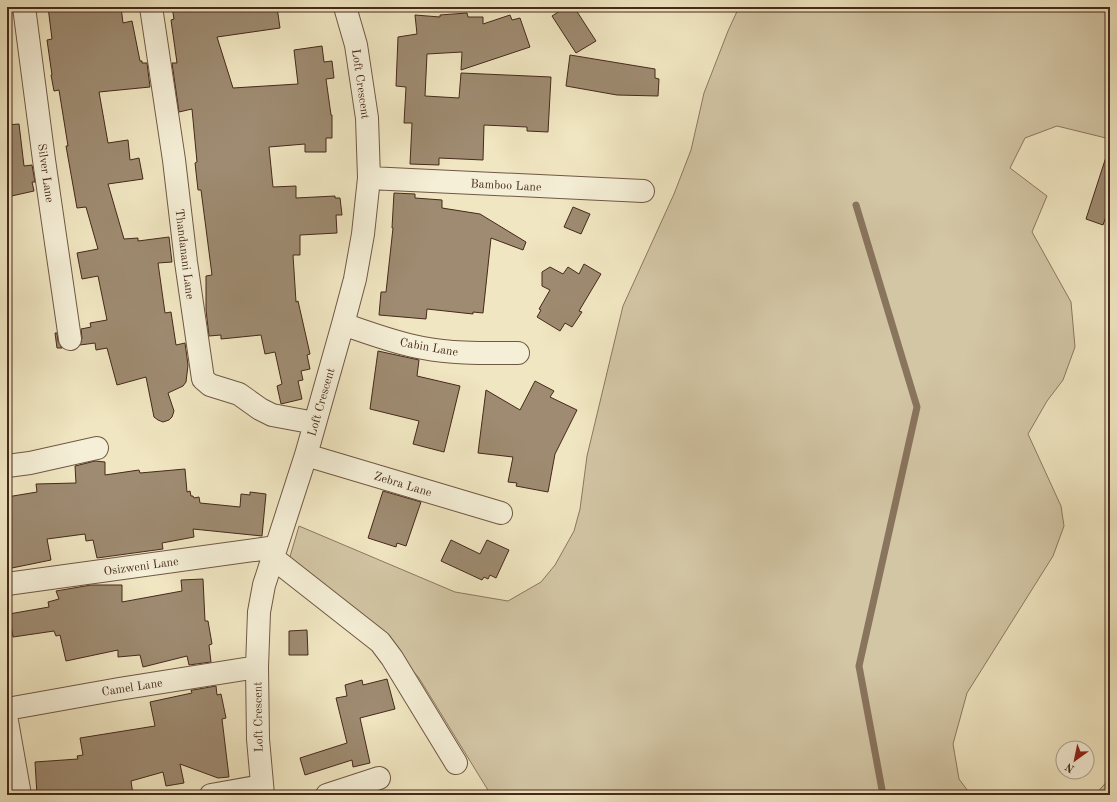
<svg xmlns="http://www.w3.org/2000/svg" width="1117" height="802" font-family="'Old Standard TT',serif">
<rect width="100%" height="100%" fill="#f0e6c1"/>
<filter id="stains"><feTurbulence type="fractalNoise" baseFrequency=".005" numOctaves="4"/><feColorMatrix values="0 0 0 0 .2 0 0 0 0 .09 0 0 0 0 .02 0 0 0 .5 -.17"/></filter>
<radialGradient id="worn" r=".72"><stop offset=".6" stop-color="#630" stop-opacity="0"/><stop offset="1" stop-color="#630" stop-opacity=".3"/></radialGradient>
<path fill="#d3c6a5" stroke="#8c7860" d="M 739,7 L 1110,7 L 1110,139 L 1057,126 L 1025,138 L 1010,168 L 1047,196 L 1032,232 L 1071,302 L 1075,347 L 1063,380 L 1047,401 L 1028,434 L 1061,506 L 1064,526 L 1053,556 L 967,693 L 953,744 L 959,779 L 968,791 L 974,795 L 491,795 L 419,678 L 369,620 L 289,560 L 299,526 L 455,592 L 508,601 L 541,582 L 555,565 L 574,531 L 580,509 L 587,456 L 623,306 L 674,194 L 691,150 L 704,93 L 728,31 Z
M 1110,778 L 1110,795 L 1095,795 Z"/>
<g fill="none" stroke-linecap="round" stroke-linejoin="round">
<path stroke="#89745d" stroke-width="7" d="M 856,205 L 917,407 L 859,666 L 883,795"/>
</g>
<path fill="#9e8b71" stroke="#46291b" d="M 48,7 L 121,7 L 123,23 L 132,21 L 140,61 L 142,61 L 142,63 L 147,63 L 150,87 L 99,92 L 108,143 L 128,140 L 130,160 L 139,158 L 143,179 L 108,184 L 124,239 L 138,238 L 138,241 L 169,237 L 172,262 L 158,263 L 165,313 L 171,312 L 176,345 L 185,343 L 188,365 L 186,382 L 183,386 L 168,393 L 174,411 L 172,417 L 169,420 L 163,422 L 158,420 L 154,417 L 146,377 L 117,385 L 107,348 L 96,350 L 95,343 L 80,345 L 82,338 L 81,329 L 91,327 L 90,323 L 107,320 L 98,276 L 82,279 L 77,253 L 98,249 L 86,207 L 77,208 L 66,146 L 68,146 L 59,90 L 54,91 L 51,75 L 52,75 L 47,40 L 52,39 Z
M 172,7 L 277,7 L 280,28 L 217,37 L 233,88 L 298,84 L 294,50 L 322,46 L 324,62 L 332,61 L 334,78 L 326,79 L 331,115 L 332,115 L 332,138 L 326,138 L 326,152 L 305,152 L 305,144 L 269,147 L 273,187 L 296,186 L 296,198 L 335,196 L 335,198 L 340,198 L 342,215 L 336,215 L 337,233 L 300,235 L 300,255 L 293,255 L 296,302 L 298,301 L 310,354 L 307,355 L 310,369 L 301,371 L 303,380 L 298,381 L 302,399 L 281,404 L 277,386 L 282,384 L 275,352 L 265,354 L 261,335 L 221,339 L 221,335 L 209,336 L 206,310 L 206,276 L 212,275 L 201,190 L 198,190 L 195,163 L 197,162 L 192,109 L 179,112 L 172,63 L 177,63 L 171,20 L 174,19 Z
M 566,7 L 574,7 L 596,41 L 576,53 L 552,16 Z
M 467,13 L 468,17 L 483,17 L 483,24 L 510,15 L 512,20 L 520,18 L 530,47 L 461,70 L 462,52 L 427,54 L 425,96 L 459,98 L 461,73 L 551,77 L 548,132 L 527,131 L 527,127 L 484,125 L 483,160 L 439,158 L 439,165 L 410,164 L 412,123 L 404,123 L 406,87 L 396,86 L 398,37 L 417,34 L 415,15 L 440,17 L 440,15 Z
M 570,55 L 655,69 L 655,78 L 659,79 L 658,96 L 617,95 L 566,86 Z
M 19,124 L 24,166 L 32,165 L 35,182 L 32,182 L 34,191 L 7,197 L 7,125 Z
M 1106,157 L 1110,158 L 1110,205 L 1103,225 L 1086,219 Z
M 394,193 L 415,194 L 415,198 L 442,200 L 442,208 L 480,214 L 526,242 L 523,250 L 491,238 L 483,313 L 473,312 L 473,314 L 427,309 L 426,319 L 379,315 L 381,292 L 386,292 L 393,228 L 392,228 Z
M 573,207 L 590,214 L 581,234 L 564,227 Z
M 584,264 L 601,274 L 579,311 L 582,312 L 572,327 L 565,323 L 560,331 L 537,317 L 541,310 L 539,309 L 550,290 L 542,286 L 542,272 L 550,267 L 563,274 L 568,267 L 579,274 Z
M 55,333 L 57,333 L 58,341 L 62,348 L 57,348 Z
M 378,351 L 419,360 L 417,376 L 460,386 L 444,452 L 413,444 L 419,421 L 370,409 Z
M 535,381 L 554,391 L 550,397 L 577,410 L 555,454 L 548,492 L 516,486 L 517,483 L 508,482 L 513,457 L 478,453 L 486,390 L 520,410 Z
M 95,461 L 105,462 L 105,475 L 139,470 L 140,473 L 185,469 L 187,492 L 190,491 L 191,496 L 193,496 L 194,498 L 199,497 L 200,503 L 240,507 L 241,494 L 250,495 L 250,492 L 266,494 L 262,536 L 193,529 L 194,537 L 162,543 L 163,549 L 97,558 L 93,540 L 86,541 L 85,534 L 47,539 L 51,560 L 7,569 L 7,497 L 37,492 L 36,484 L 76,483 L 75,466 Z
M 383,491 L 421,502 L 406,546 L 397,543 L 396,547 L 368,538 Z
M 451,540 L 480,554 L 487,540 L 509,550 L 496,578 L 490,575 L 488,579 L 484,577 L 482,580 L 441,561 Z
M 203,579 L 205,621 L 208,621 L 212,644 L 209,645 L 211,662 L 189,665 L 187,656 L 143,667 L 140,655 L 118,657 L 118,650 L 66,661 L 60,635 L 56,636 L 54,631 L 13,637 L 9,614 L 49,607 L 48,602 L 59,599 L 56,591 L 91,585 L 122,585 L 122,602 L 182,591 L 181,580 Z
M 307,630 L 308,655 L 289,655 L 289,631 Z
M 387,679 L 395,709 L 360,718 L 370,763 L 353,767 L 352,760 L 305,775 L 300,758 L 347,743 L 336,698 L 347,696 L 345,685 L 362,680 L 363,685 Z
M 216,686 L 217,695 L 221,694 L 226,718 L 222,719 L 229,777 L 218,778 L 180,764 L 184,783 L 166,786 L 163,772 L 131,781 L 133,795 L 37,795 L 35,762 L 78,759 L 77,756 L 83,755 L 80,738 L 155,726 L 150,702 L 192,693 L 191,690 L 193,690 Z"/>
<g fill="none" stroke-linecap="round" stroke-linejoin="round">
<g stroke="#705844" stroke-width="24">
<path id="minor" d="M 24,7 L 44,160 L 70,339
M 151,7 L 174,160 L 186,262 L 203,379 L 210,385 L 239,394 L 260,409 L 272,415 L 315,423
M 369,178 L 643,191
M 343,324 C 369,333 395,343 423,348 C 454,354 486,353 518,353
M 306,455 L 501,513
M 7,466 L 30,463 L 97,448
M 273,558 L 380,642 L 392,658 L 456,763
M 7,584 L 276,547
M 7,709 L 119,689 L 257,667
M 7,721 L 20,795
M 211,795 L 262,786
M 263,795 L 258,739 L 257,667 L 259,612 L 264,585 L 306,455 L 343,324 L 355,279 L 363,234 L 369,178 L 367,118 L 356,45 L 345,7
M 327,795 L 379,778"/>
</g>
<use href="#minor" stroke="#f5efd7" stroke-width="22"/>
</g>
<g text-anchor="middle" stroke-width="3" stroke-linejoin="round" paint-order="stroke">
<g font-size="12" fill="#46291b" stroke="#f5efd7">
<text transform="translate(361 84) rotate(82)" y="4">Loft Crescent</text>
<text transform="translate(46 173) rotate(82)" y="4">Silver Lane</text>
<text transform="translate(506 185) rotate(3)" y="4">Bamboo Lane</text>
<text transform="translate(185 254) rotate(83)" y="4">Thandanani Lane</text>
<text transform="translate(429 347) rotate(10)" y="4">Cabin Lane</text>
<text transform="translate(321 402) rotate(-74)" y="4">Loft Crescent</text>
<text transform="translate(403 484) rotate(17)" y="4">Zebra Lane</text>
<text transform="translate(141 566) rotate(-8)" y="4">Osizweni Lane</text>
<text transform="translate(132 687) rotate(-9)" y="4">Camel Lane</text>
<text transform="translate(258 717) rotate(-91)" y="4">Loft Crescent</text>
</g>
</g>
<rect width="1117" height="802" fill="none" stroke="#f0e6c1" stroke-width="24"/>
<rect x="8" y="8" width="1101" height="786" fill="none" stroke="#46291b" stroke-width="2"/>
<rect x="12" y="12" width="1093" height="778" fill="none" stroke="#46291b"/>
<g transform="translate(1075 760) rotate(213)"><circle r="19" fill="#f5efd7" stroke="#afa08c"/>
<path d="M0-3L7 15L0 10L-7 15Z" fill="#8f2418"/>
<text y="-6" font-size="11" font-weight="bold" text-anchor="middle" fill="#46291b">N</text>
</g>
<rect width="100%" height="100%" filter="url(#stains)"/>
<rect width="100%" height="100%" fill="url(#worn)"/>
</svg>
